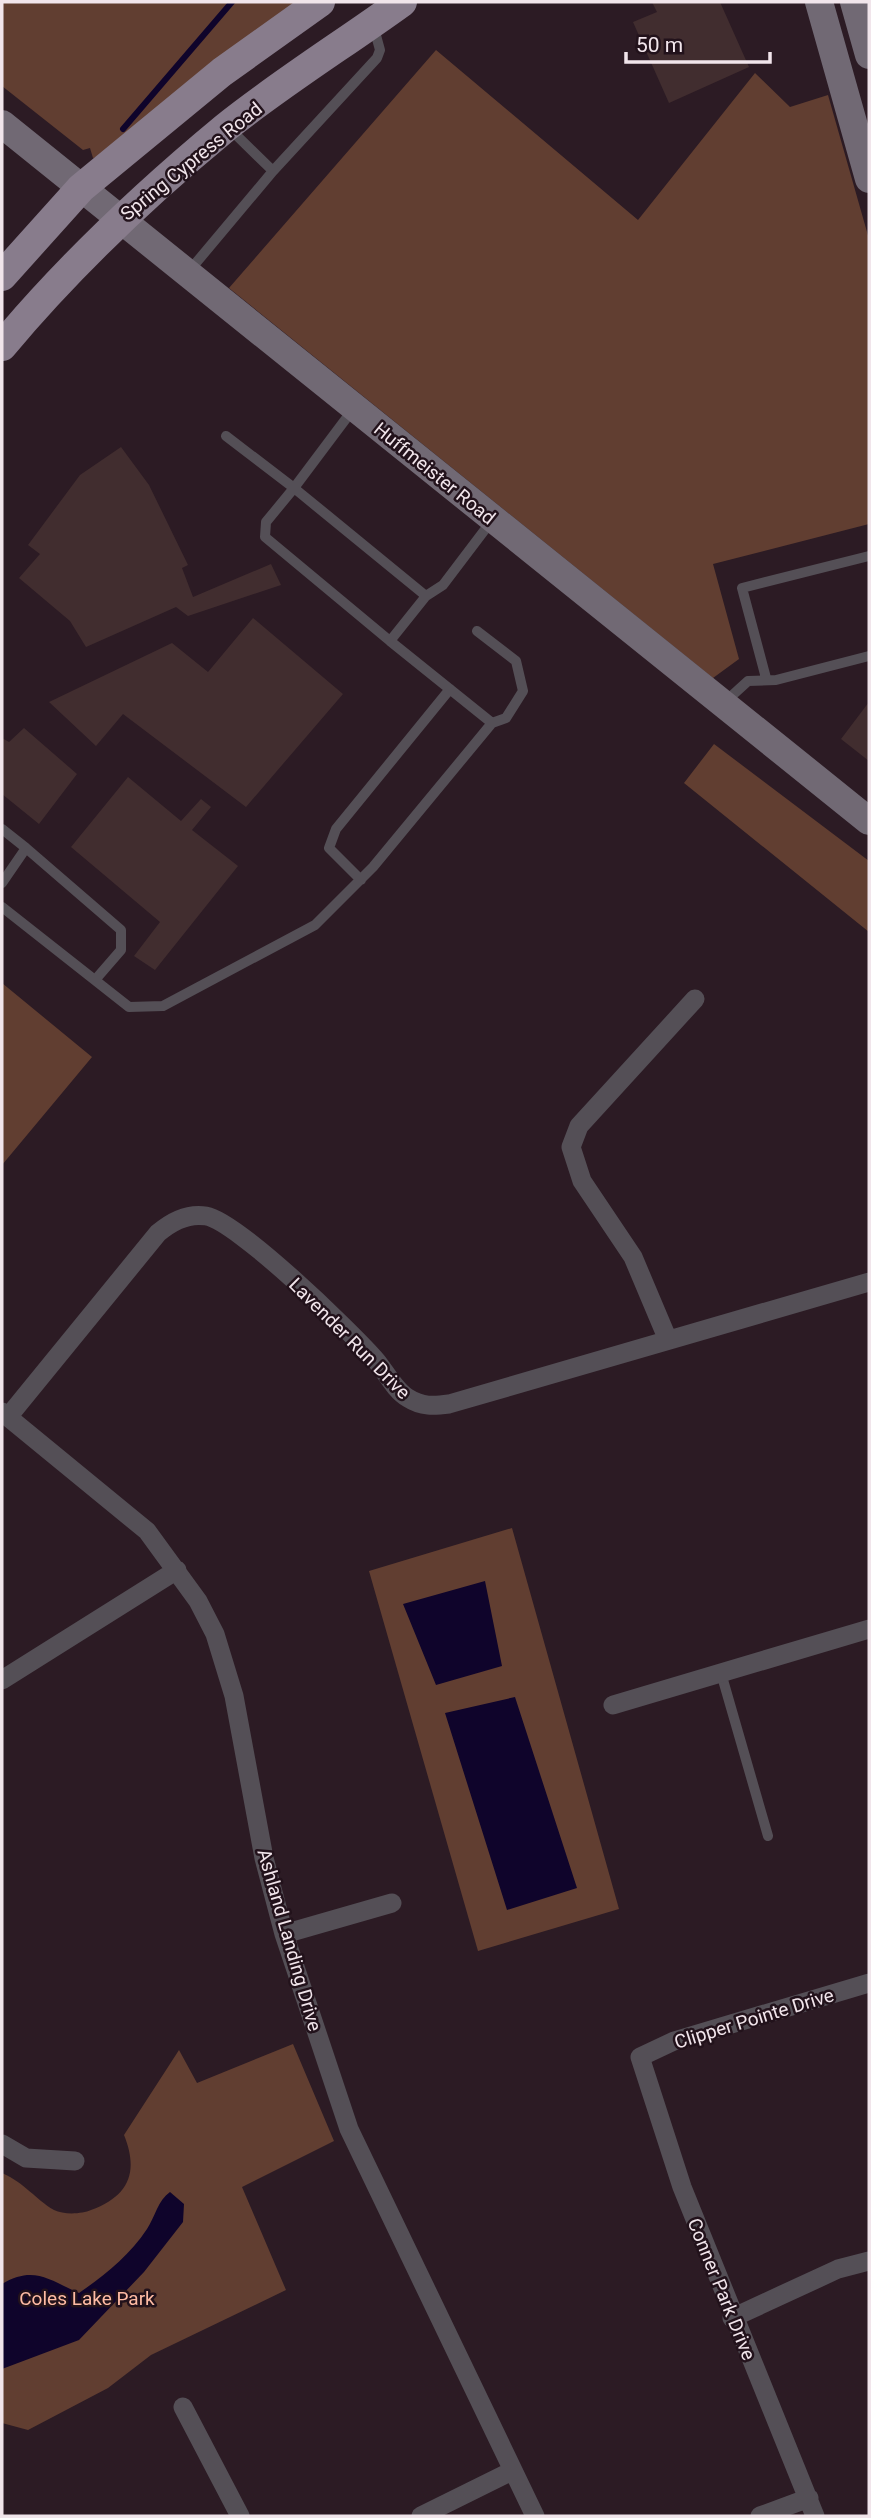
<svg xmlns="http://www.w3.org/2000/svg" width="871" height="2518" font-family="Roboto,sans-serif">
<rect width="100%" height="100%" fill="#2c1b24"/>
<path fill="#613e31" d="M 2,2 L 299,2 L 106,155 L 93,158 L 90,148 L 83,150 L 2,86 Z
M 436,50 L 638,220 L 755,73 L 790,107 L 828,95 L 869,239 L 869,524 L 713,564 L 739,659 L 713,678 L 229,288 Z
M 714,744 L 869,861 L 869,932 L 684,783 Z
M 2,983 L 92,1057 L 2,1165 Z
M 512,1528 L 619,1909 L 478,1951 L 369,1571 Z
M 293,2044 L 334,2141 L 242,2187 L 286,2290 L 151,2355 L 108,2388 L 28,2430 L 2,2423 L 2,2173 C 25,2183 35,2199 54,2210 C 64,2215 82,2214 91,2210 C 129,2196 139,2172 124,2135 L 179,2050 L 197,2083 Z"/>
<path fill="#0f042b" d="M 485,1581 L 502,1666 L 436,1685 L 403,1604 Z
M 515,1697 L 577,1888 L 507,1910 L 445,1713 Z
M 170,2192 L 184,2204 L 183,2222 L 144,2272 L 79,2340 L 2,2369 L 2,2284 C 34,2265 49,2280 79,2293 C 105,2275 129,2256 147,2229 C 155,2217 158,2200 170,2192 Z"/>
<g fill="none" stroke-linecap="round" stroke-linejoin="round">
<path stroke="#0f042b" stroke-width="6" d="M 123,129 L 232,2"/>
</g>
<path fill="#412d2f" d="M 652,2 L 720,2 L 749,67 L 669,103 L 633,22 L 657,12 Z
M 121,447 L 149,485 L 188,565 L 182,568 L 193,597 L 271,564 L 281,585 L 188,616 L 176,607 L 86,647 L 70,621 L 19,578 L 40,554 L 28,545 L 80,475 Z
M 253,618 L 343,694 L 246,807 L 123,714 L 96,746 L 49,702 L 172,643 L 208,672 Z
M 869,702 L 869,761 L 841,739 Z
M 24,728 L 77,774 L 39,824 L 2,794 L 2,738 L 9,742 Z
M 128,777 L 181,821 L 201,799 L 211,807 L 192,830 L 238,866 L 155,970 L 134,956 L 160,922 L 71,847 Z"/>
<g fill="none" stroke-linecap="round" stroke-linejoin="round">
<path stroke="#544f56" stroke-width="10" d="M 230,129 L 273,171
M 190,270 L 273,171 L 377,58 L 380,50 L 374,28
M 354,408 L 294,488 L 426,596 L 443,585 L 493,519
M 226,436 L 294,488 L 266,522 L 265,537 L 390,641 L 426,596
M 390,641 L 492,723 L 506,718 L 523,691 L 516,661 L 477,631
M 766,678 L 742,588 L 869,556
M 726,701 L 748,681 L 776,680 L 869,656
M 2,829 L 26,848 L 2,883
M 26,848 L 121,930 L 121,950 L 95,980
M 361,880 L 329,848 L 336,829 L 450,689
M 2,907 L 129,1007 L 163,1006 L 315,925 L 373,867 L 492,723
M 721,1673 L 768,1836"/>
<path stroke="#544f56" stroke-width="19" d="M 668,1340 L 633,1257 L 582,1181 L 571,1147 L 579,1126 L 695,999
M 2,1412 L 147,1531 L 198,1601 L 215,1634 L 234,1696 L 264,1858 L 284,1934 L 349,2129 L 535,2516
M 8,1417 L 158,1233 C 171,1222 188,1213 206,1216 C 237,1221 349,1330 374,1358 C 385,1370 394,1390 408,1398 C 422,1407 434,1406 449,1404 L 869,1282
M 2,1680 L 177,1570
M 613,1705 L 869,1629
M 284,1934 L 392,1903
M 2,2144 L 26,2158 L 75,2161
M 732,2318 L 838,2269 L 869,2261
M 183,2407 L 240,2516
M 421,2516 L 512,2471
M 760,2516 L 809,2498
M 815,2516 L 682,2187 L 640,2057 L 674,2041 L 869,1983"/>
<path stroke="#716974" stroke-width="28" d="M 819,2 L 869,179
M 854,2 L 869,55
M 2,124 L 869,821"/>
<path stroke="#887c8c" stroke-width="30" d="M 2,276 L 81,188 L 222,72 L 320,2
M 2,346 C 69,266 144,195 225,128 C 281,83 344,44 402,2"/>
</g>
<g text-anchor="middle" stroke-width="5" stroke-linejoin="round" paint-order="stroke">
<g font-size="19" fill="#f1e5eb" stroke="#22121b">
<text transform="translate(191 161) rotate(-39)" y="7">Spring Cypress Road</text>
<text transform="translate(435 473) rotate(39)" y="7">Huffmeister Road</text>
<text transform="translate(350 1338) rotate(45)" y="7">Lavender Run Drive</text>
<text transform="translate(290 1940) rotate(74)" y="7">Ashland Landing Drive</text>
<text transform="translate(754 2018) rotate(-17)" y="7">Clipper Pointe Drive</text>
<text transform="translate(722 2289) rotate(68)" y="7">Conner Park Drive</text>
</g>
<g font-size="19" fill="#febba4" stroke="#22121b">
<text x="87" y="2305">Coles Lake Park</text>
</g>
</g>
<rect width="871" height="2518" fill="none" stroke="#f1e5eb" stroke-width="7"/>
<path d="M626 52v10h144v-10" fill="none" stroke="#f1e5eb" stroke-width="3.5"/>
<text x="636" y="52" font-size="21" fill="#f1e5eb" stroke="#22121b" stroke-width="5" paint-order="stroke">50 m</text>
</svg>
